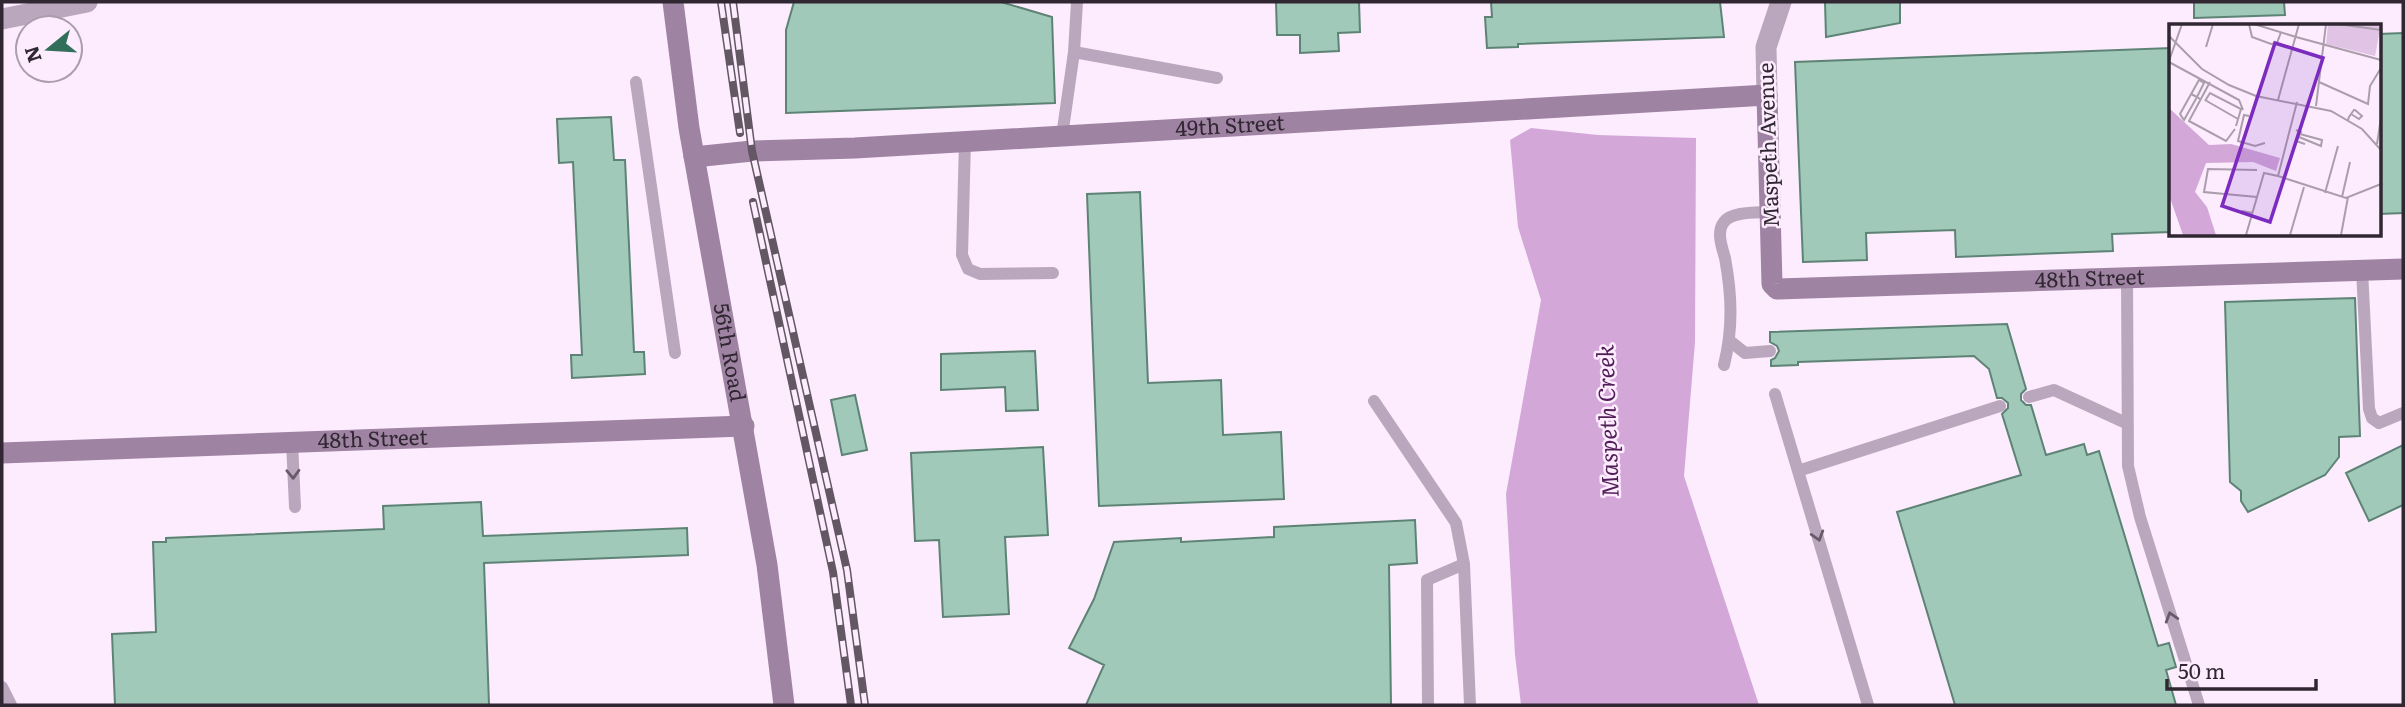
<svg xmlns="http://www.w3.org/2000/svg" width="2405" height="707" font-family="Literata,serif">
<rect width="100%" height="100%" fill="#fcecfe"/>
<path fill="#d3a8d9" d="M 1531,128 L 1598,135 L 1696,138 L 1695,342 L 1684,476 L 1759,705 L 1521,705 L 1515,655 L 1506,494 L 1541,300 L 1518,227 L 1510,140 Z"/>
<path fill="#a1c9ba" stroke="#5d8375" stroke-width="2" d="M 794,2 L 1001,2 L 1052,17 L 1055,103 L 786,113 L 786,30 Z
M 1276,2 L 1359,2 L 1360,32 L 1338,33 L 1339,51 L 1300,53 L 1300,35 L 1277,35 Z
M 1491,2 L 1720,2 L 1724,37 L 1518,44 L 1518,47 L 1487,48 L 1485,17 L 1492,17 Z
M 1825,2 L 1900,2 L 1900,23 L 1826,37 Z
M 2194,2 L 2284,2 L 2285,15 L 2194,18 Z
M 2403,33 L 2403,213 L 2379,214 L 2379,34 Z
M 2171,48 L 2171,232 L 2112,234 L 2113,251 L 1956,257 L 1955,230 L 1866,233 L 1867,260 L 1803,262 L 1795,62 Z
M 611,117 L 614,160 L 625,160 L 634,352 L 644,352 L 645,374 L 572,378 L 571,355 L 582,355 L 573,162 L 559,163 L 557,119 Z
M 1140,192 L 1148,383 L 1221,380 L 1223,435 L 1281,432 L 1284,499 L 1099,506 L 1087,194 Z
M 2355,298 L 2360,436 L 2339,437 L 2339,457 L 2325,475 L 2248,512 L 2241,501 L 2241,491 L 2230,482 L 2225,302 Z
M 2007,324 L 2026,389 L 2021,394 L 2021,400 L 2026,405 L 2031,405 L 2046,455 L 2084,444 L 2087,455 L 2099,451 L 2158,646 L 2169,643 L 2176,667 L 2166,670 L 2176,705 L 1955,705 L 1897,512 L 2021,475 L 2002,414 L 2008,408 L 2008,403 L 2002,398 L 1997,398 L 1989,369 L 1974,356 L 1798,362 L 1798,365 L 1771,366 L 1771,360 L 1775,358 L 1779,351 L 1777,346 L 1770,342 L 1770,332 Z
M 1035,351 L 1038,410 L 1006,411 L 1005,387 L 941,390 L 941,354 Z
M 855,395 L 867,450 L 842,455 L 831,400 Z
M 2403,445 L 2403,505 L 2369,521 L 2346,473 Z
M 1043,447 L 1048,535 L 1005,537 L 1009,614 L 943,617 L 939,540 L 915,541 L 911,453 Z
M 481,502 L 483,536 L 687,528 L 688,555 L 484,563 L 489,705 L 115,705 L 112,634 L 156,632 L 153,542 L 166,542 L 166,538 L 384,529 L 383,506 Z
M 1415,520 L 1417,563 L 1389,565 L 1391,705 L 1086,705 L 1104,665 L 1069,648 L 1094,599 L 1114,542 L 1181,538 L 1181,542 L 1274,537 L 1274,527 Z"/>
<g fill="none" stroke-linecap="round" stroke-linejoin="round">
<path stroke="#bba7bd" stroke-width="12" d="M 1074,52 L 1077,2
M 636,82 L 675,353
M 1062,136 L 1074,52 L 1217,78
M 965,141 L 962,255 L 968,269 L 980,274 L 1053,273
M 2362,270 L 2369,409 L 2372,418 L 2379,423 L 2403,413
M 2127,278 L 2128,466 L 2140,517 L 2199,705
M 1730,341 L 1745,353 L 1770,351
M 1724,365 C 1733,328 1732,296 1725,258 C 1722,247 1716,232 1724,222 C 1732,211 1758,213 1770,212
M 1775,394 L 1868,705
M 2029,397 L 2054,390 L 2126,423
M 1374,401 L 1456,523 L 1464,564 L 1470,705
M 292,442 L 295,507
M 1798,471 L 2000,406
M 2,687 L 11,705
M 1428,705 L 1427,580 L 1464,564"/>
<path stroke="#bba7bd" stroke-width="21" d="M 2,19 L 87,2"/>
<path stroke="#bba7bd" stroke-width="21" d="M 1767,95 L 1766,47 L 1781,2"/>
<g stroke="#9f83a3" stroke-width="21">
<path id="s1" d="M 673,2 L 689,128 L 767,565 L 784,705"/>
<path id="s2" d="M 694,157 L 752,151 L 855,148 L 1767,95 L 1772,284 L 1777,289 L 2403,269"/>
<path id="s3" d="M 2,453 L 744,426"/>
</g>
<g stroke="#635764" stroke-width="8">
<path id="rail" d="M 721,2 L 740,133
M 733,2 L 752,151 L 847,570 L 865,705
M 753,202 L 833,572 L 851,705"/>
</g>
<use href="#rail" stroke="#fcecfe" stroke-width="5" stroke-dasharray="16" stroke-linecap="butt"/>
</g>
<defs><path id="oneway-chevron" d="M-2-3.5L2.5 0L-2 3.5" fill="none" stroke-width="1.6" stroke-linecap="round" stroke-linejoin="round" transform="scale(1.75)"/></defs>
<g stroke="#685a6a">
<use href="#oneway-chevron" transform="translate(293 474) rotate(88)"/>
<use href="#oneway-chevron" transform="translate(1818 536) rotate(73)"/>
<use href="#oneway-chevron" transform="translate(2171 617) rotate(-107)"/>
</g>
<g text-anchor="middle" stroke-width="5" stroke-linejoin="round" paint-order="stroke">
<g font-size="21" fill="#312732" stroke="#fcecfe">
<text dy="7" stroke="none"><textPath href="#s2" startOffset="537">49th Street</textPath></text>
<text transform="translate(1769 145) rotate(-92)" y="7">Maspeth Avenue</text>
<text dy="7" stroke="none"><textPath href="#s2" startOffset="1584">48th Street</textPath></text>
<text dy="7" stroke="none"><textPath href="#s1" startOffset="355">56th Road</textPath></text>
<text dy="7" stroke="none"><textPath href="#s3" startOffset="371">48th Street</textPath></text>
</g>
<g font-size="23" font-style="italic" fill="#511d58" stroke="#fcecfe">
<text transform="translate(1608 421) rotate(-92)" y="8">Maspeth Creek</text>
</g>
</g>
<g transform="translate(2169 24)">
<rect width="212" height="212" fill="#fcecfe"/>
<path d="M 159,0 L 212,0 L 206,32 L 157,20 Z" fill="#e1c3e5"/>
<path d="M 0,84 L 40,121 L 62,120 L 111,134 L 107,147 L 84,138 L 37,139 L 26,168 L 38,183 L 47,211 L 14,211 L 0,171 Z" fill="#d3a8d9"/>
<path fill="none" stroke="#ab9dac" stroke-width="2" d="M 80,0 L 83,13 L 102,20 L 108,19 L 112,8M 85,0 L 127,13M 169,0 L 212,6M 0,12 L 33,45 L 60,61 L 87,72 L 162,87 L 193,105 L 212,126M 127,13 L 212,36M 37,23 L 44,0M 0,37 L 13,0M 0,38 L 70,76 L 74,86M 41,58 L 20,97 L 57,117 L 66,105M 150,58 L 199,80 L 201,62 L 212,44M 22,70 L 28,73 L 15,96 L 11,90 L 30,56 L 35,59 L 28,73 L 31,75M 36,76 L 69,95M 109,76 L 130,0M 36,77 L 41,69 L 72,85 L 67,102M 147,82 L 157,0M 80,92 L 75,91 L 69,117 L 86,122 L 96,119M 179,96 L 180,93 L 182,90 L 185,86 L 186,86 L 193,92 L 190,95 L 182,90M 127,106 L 132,108 L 127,117 L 136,120M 130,113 L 152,122 L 153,116 L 131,110M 208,120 L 212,94M 88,146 L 39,145 L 35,168 L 88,173M 109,152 L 177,174 L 212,160M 156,169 L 169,122M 173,173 L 181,138M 83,192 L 73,187 L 84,189M 77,211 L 95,149 L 109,152 L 128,78M 121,211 L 135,163M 172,211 L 179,173"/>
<path fill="#7b2cbf" fill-opacity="0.15" stroke="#7b2cbf" stroke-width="3.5" d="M 106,19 L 154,34 L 101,198 L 53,182 Z"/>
<rect width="212" height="212" fill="none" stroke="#312732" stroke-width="3.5"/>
</g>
<rect width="2405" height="707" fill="none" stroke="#312732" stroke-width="7"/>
<g transform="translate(49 49) rotate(252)"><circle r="33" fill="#fcecfe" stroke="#ab9dac" stroke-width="2"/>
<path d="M0-5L12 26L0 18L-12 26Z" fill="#316f5b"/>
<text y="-10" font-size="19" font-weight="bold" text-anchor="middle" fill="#312732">N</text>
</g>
<path d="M2167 679v10h149v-10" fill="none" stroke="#312732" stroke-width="3.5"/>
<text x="2178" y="679" font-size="21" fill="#312732" stroke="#fcecfe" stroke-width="5" paint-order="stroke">50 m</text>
</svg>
